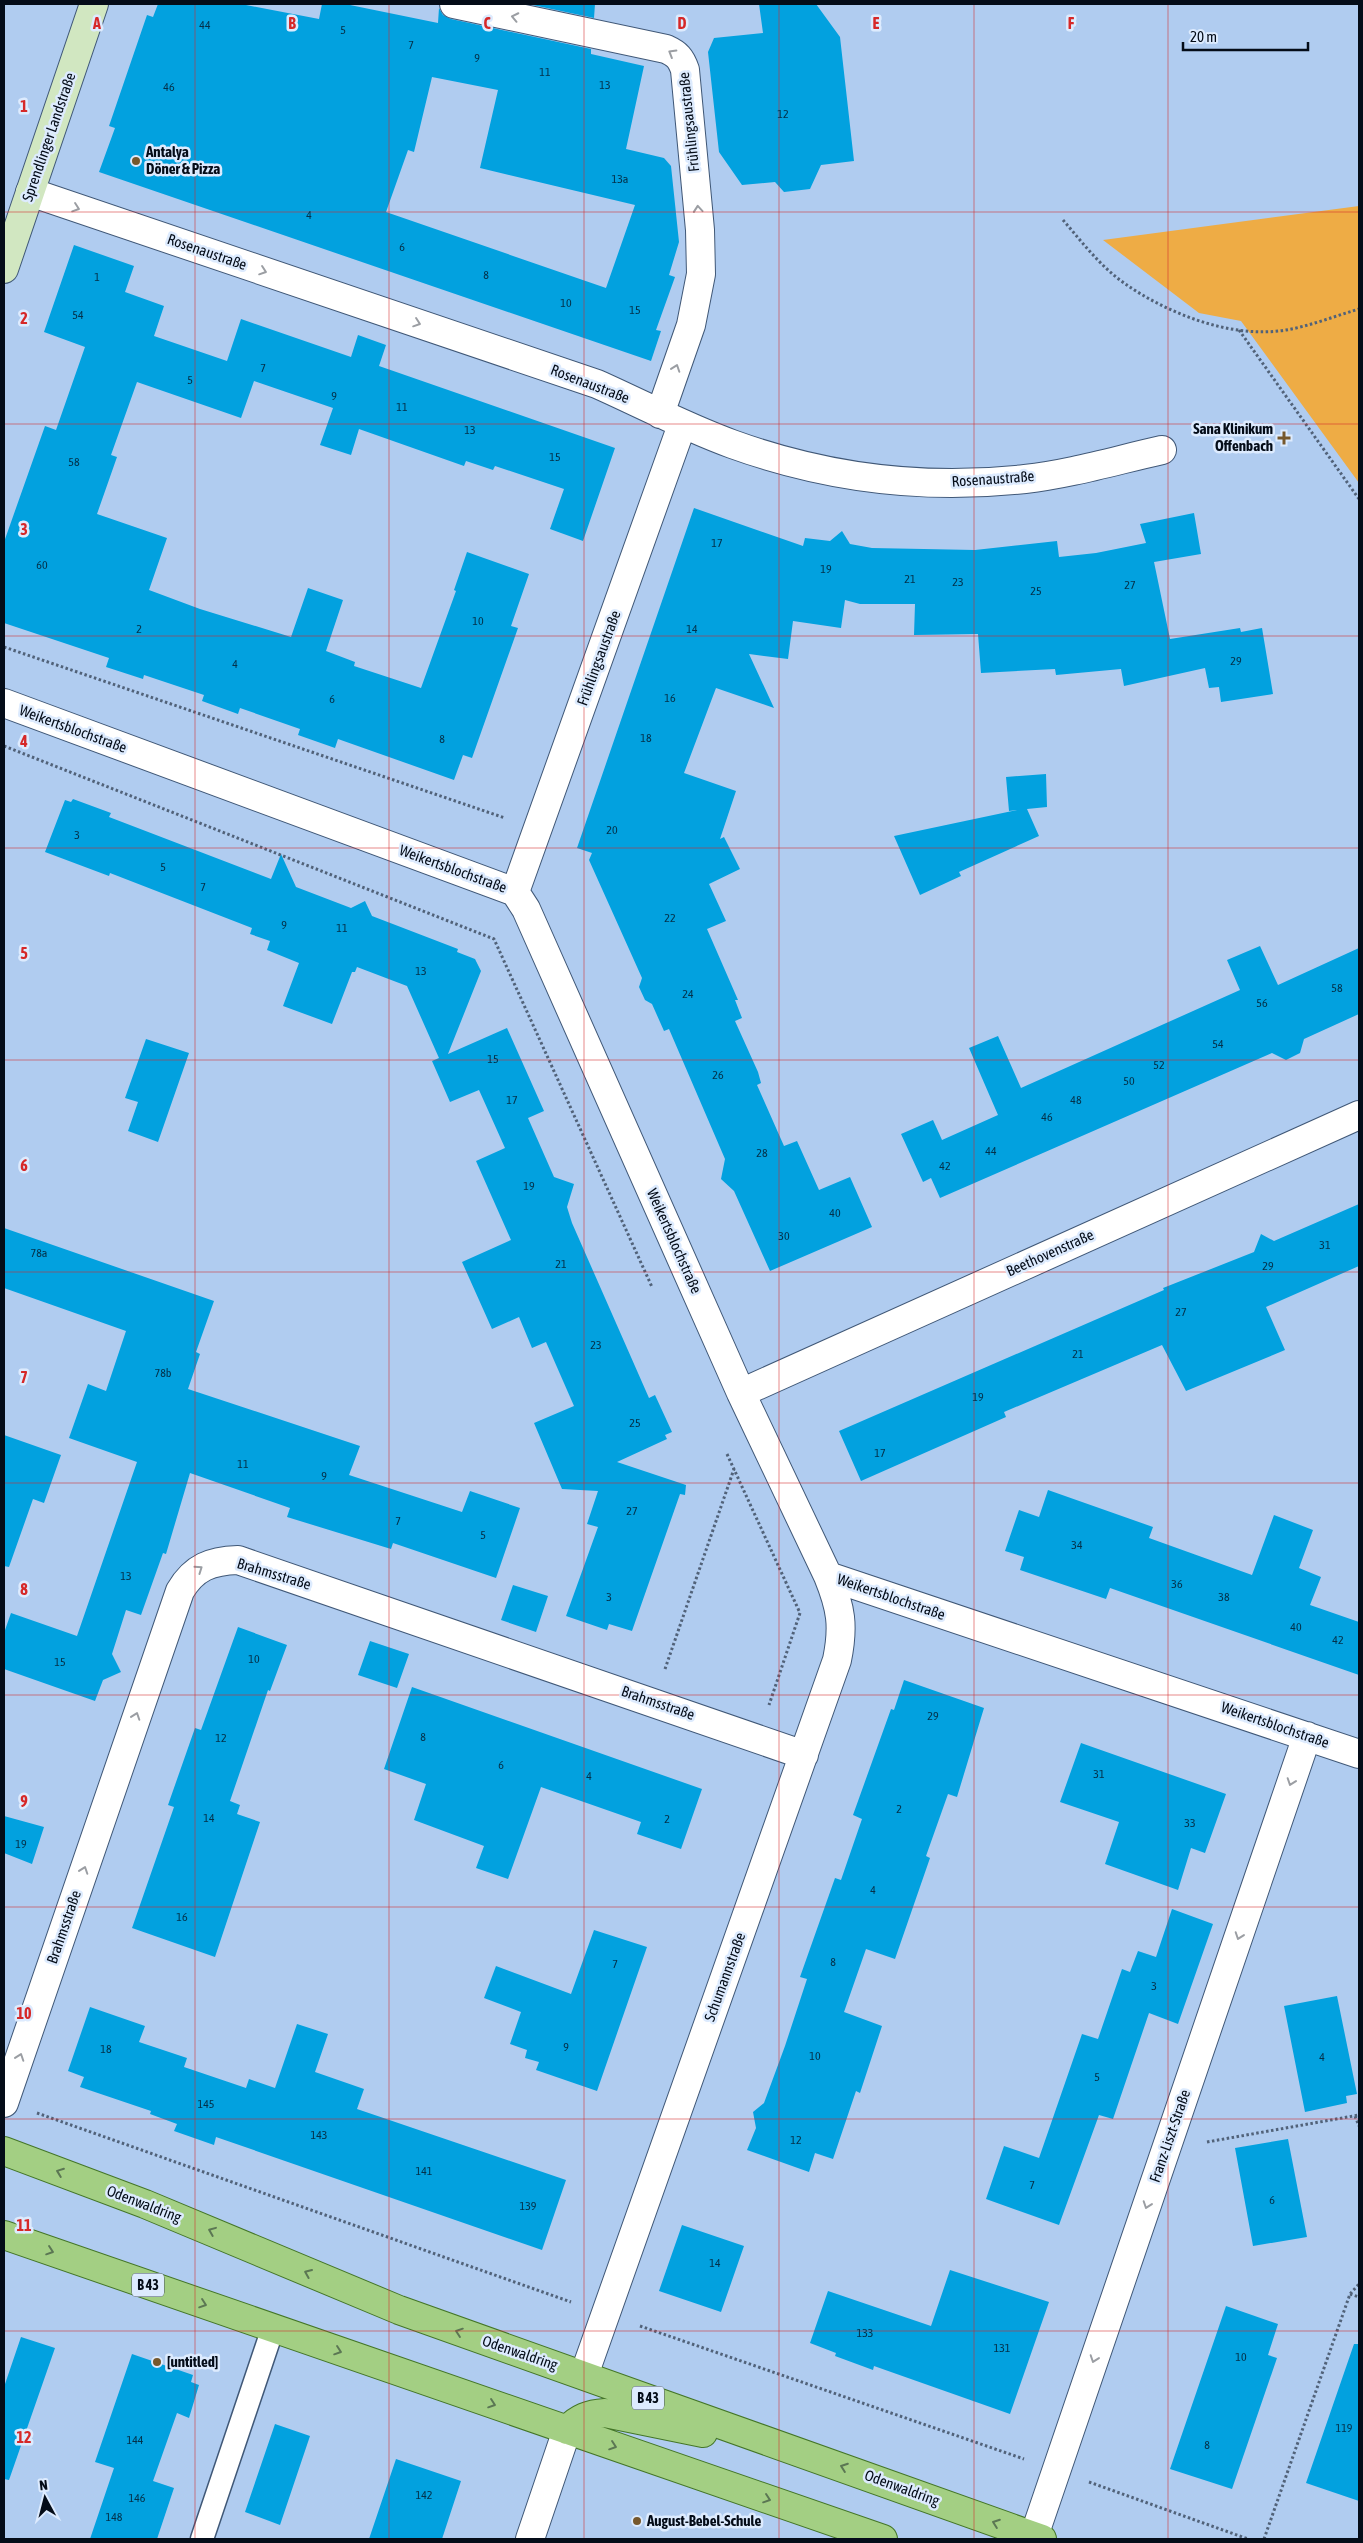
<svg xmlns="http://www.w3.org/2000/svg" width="1363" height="2543" font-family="'Asap Condensed',sans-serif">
<rect width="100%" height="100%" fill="#b0ccf0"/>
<path fill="#eeac45" d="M 1359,206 L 1359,483 L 1241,321 L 1199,313 L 1103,240 Z"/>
<path fill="#02a1df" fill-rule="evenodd" d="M 158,4 L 241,4 L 319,19 L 322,4 L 345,4 L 438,23 L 439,8 L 443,15 L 451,19 L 591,49 L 591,54 L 644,66 L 626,149 L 664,158 L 671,166 L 679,242 L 669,275 L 675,277 L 656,330 L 661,331 L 651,361 L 99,172 L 115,128 L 109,126 L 147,15 L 153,17 ZM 432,77 L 498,90 L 480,168 L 635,205 L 606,288 L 386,212 L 408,150 L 414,152 Z
M 528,4 L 595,4 L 594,18 Z
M 759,4 L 816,4 L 840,37 L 854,161 L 821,165 L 810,189 L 784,192 L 775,182 L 742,185 L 719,152 L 708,52 L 714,38 L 763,33 Z
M 74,245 L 134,266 L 125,292 L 164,306 L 154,336 L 227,361 L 241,319 L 351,357 L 358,335 L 386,345 L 379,366 L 615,448 L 583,541 L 550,529 L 564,489 L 495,466 L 493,470 L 466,461 L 464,466 L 359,429 L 351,455 L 320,445 L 333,408 L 254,381 L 241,418 L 137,382 L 111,455 L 117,457 L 97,514 L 167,538 L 149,590 L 200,609 L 291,637 L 308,588 L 343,600 L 326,651 L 355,662 L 354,666 L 421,688 L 456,591 L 454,590 L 467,552 L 529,574 L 511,626 L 518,628 L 472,758 L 463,755 L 454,780 L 338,739 L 335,748 L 298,735 L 300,729 L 240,708 L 238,714 L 202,701 L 204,695 L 144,675 L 143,679 L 106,667 L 109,658 L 4,623 L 4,542 L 45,426 L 56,430 L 85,347 L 44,332 Z
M 694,508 L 803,546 L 805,538 L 830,541 L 842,531 L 850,544 L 872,548 L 975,550 L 1057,541 L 1059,557 L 1096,553 L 1146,543 L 1140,524 L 1194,513 L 1201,554 L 1154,562 L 1170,639 L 1240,628 L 1241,632 L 1262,628 L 1273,694 L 1221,702 L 1219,687 L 1209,688 L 1205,668 L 1124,686 L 1121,669 L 1056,675 L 1055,669 L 981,673 L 978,634 L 914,635 L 915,604 L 860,604 L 845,600 L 841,628 L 793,621 L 788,659 L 749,654 L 774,708 L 716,688 L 684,773 L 736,791 L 720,839 L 724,837 L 740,869 L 709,884 L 726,921 L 707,929 L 738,1000 L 735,1000 L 742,1018 L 735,1021 L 758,1072 L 761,1083 L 757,1085 L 784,1146 L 797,1141 L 819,1190 L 850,1177 L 872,1227 L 770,1271 L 734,1191 L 721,1179 L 725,1159 L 669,1029 L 664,1031 L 652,1004 L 645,1000 L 639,987 L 642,978 L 589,860 L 592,853 L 577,848 Z
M 1046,774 L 1047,807 L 1027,809 L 1039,836 L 959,872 L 961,876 L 920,895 L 894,836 L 1017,810 L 1009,811 L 1006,777 Z
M 73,799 L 111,813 L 109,817 L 271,879 L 281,854 L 296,887 L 351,908 L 365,901 L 372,916 L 458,949 L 457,952 L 475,959 L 481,971 L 448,1054 L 507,1028 L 544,1111 L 528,1118 L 554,1177 L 574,1184 L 567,1207 L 572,1223 L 649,1398 L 655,1395 L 672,1432 L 665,1435 L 667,1439 L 617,1462 L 686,1485 L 685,1495 L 680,1494 L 632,1631 L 609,1624 L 607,1630 L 566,1616 L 598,1527 L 587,1524 L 598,1491 L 562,1489 L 534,1423 L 574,1406 L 546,1342 L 532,1348 L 519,1317 L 492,1329 L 462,1262 L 511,1240 L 476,1161 L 505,1148 L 479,1090 L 450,1102 L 432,1061 L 439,1058 L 407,986 L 357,967 L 355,972 L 352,972 L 332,1024 L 283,1006 L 299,963 L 267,950 L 270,941 L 250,934 L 252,928 L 110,873 L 109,876 L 45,852 L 65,800 L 71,802 Z
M 1260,946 L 1278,985 L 1359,948 L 1359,1014 L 1304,1039 L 1300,1053 L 1286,1060 L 1272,1053 L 940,1198 L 931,1178 L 923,1182 L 901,1134 L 933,1120 L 942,1140 L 998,1115 L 969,1048 L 998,1036 L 1021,1088 L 1240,990 L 1227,960 Z
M 146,1039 L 189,1053 L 158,1142 L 128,1131 L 138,1102 L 125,1098 Z
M 1359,1204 L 1359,1266 L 1266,1307 L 1285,1350 L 1186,1391 L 1162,1345 L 1004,1412 L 1006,1417 L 861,1481 L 839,1431 L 1164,1290 L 1163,1288 L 1254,1252 L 1261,1234 L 1274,1241 Z
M 4,1228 L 214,1301 L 196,1352 L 200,1354 L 188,1389 L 360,1446 L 349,1475 L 462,1512 L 470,1491 L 520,1508 L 496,1578 L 393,1543 L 391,1549 L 287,1517 L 290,1508 L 190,1473 L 166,1554 L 163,1553 L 141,1615 L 126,1610 L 112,1654 L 121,1672 L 103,1680 L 95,1701 L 4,1669 L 4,1633 L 11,1613 L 77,1636 L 137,1462 L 69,1438 L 88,1384 L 106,1391 L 126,1331 L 4,1288 Z
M 4,1435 L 61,1455 L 44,1503 L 33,1499 L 9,1567 L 4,1566 Z
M 1048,1490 L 1153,1527 L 1149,1538 L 1252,1575 L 1274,1515 L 1313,1530 L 1299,1568 L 1321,1577 L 1310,1605 L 1359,1622 L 1359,1675 L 1110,1588 L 1106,1599 L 1020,1570 L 1024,1557 L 1005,1551 L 1019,1510 L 1039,1517 Z
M 513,1585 L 548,1596 L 536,1632 L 501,1620 Z
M 238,1627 L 287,1645 L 270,1691 L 268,1690 L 230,1801 L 240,1805 L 237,1814 L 260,1822 L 215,1957 L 132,1928 L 174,1807 L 168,1805 L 195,1728 L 201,1730 Z
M 370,1641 L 409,1654 L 397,1688 L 358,1675 Z
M 904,1680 L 984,1708 L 957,1797 L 948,1794 L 926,1856 L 930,1858 L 895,1959 L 866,1949 L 844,2012 L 882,2026 L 860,2093 L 856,2091 L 833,2159 L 815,2153 L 809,2172 L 747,2150 L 756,2128 L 753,2112 L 764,2103 L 785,2046 L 807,1979 L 800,1977 L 835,1878 L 841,1880 L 862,1819 L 853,1815 L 891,1709 L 894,1710 Z
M 412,1687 L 702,1789 L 681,1849 L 637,1834 L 641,1822 L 541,1787 L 508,1879 L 476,1868 L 484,1846 L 414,1820 L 426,1784 L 384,1769 Z
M 1081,1743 L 1226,1794 L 1205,1853 L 1191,1848 L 1178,1890 L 1105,1864 L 1119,1822 L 1060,1802 Z
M 4,1816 L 44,1827 L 32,1864 L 4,1853 Z
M 1172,1909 L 1213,1924 L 1178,2024 L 1149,2013 L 1113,2119 L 1099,2115 L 1059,2225 L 986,2199 L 1004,2146 L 1039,2158 L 1082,2034 L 1098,2039 L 1122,1969 L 1130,1972 L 1138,1951 L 1156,1957 Z
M 594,1930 L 647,1947 L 597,2091 L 536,2070 L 539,2062 L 525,2058 L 527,2050 L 510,2044 L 521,2012 L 484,1998 L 496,1966 L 571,1994 Z
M 1337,1996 L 1357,2094 L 1346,2096 L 1347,2103 L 1305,2112 L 1284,2006 Z
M 90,2007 L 145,2026 L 139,2042 L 187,2058 L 184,2067 L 246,2088 L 249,2079 L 275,2088 L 297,2024 L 328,2034 L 315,2072 L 364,2089 L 357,2109 L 566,2180 L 542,2250 L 216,2137 L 214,2145 L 174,2131 L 177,2124 L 150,2114 L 151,2111 L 80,2087 L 84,2077 L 68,2071 Z
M 1288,2139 L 1307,2237 L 1253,2246 L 1235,2148 Z
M 682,2225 L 744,2246 L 721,2312 L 659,2291 Z
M 950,2270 L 1049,2302 L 1010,2414 L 874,2366 L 873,2370 L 835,2356 L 836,2353 L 810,2343 L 828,2291 L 931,2326 Z
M 1226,2306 L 1278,2324 L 1268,2355 L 1277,2358 L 1232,2489 L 1170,2469 Z
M 21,2337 L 55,2348 L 9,2480 L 4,2479 L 4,2387 Z
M 1354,2344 L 1359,2344 L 1359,2501 L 1306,2483 Z
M 132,2354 L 193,2375 L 191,2382 L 199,2385 L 189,2418 L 177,2413 L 153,2481 L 174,2488 L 157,2539 L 90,2539 L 114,2468 L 95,2462 Z
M 275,2424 L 310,2436 L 280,2525 L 245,2512 Z
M 396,2459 L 461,2481 L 442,2539 L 369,2539 Z"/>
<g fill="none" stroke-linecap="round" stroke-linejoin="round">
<g stroke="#405877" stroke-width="25">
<path id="lane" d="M 202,2539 L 273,2328"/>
</g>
<g stroke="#405877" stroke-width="30">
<path id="street" d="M 454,4 L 666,49 C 677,54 681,58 685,70 L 700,230 L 701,274 L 691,325 L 660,414
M 30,192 L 597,384 C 642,404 685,427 732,444 C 826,478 926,490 1025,479 C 1071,474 1117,460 1162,450
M 4,703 L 515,892 L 526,909 L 741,1393 L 828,1576 C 841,1608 844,1626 837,1660 L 584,2375
M 515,892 L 682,425
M 741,1393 L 1359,1115
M 828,1576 L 1359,1754
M 4,2103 L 180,1591 C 194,1567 211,1561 238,1560 L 804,1755
M 1034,2536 L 1307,1736
M 530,2539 L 567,2430"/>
</g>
<g stroke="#405877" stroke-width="30">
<path id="secondary" d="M 4,269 L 94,4"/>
</g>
<g stroke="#447628" stroke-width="30">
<path id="primary" d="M 4,2151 L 145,2204 L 399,2310 L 1042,2539
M 4,2235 L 883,2539
M 567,2430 C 578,2418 589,2414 605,2413 L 703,2433"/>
</g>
<path stroke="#516279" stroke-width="3" stroke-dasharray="2.5 2.5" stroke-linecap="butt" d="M 1063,220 C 1082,242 1100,266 1124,283 C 1168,314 1232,339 1286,330 C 1310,326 1335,316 1359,309
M 1239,330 L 1359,499
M 4,647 L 505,818
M 4,746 L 494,939 L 652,1287
M 727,1454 L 800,1613 L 769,1705
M 665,1669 L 734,1469
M 37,2113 L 571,2302
M 1355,2116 L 1359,2126
M 1207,2142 L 1359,2115
M 1350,2294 L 1359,2297
M 640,2326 L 1024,2459
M 1089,2482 L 1248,2539
M 1264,2539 L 1350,2294 L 1359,2284"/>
<use href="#lane" stroke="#fff" stroke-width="22"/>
<use href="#street" stroke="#fff" stroke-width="28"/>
<use href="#secondary" stroke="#d1e7c1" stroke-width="28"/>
<use href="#primary" stroke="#a3cf83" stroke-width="28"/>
</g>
<defs><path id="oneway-chevron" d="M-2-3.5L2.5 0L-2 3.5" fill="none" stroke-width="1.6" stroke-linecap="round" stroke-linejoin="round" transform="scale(1.25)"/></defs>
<g stroke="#9b9ea3">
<use href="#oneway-chevron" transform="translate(515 17) rotate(-168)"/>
<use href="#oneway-chevron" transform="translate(672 53) rotate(-149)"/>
<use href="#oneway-chevron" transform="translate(76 208) rotate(19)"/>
<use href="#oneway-chevron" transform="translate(698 209) rotate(-95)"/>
<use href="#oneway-chevron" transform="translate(263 271) rotate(19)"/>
<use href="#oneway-chevron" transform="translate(417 323) rotate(19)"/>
<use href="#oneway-chevron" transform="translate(676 368) rotate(-71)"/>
<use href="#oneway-chevron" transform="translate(199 1569) rotate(-35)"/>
<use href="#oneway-chevron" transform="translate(136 1716) rotate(-71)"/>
<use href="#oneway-chevron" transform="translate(1291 1782) rotate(109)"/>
<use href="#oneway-chevron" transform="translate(84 1870) rotate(-71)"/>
<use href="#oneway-chevron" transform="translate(1239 1936) rotate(109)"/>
<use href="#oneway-chevron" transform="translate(20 2057) rotate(-71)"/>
<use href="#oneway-chevron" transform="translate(1147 2205) rotate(109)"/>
<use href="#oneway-chevron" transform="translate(1094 2359) rotate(109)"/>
</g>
<g stroke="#5b7753">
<use href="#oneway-chevron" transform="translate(60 2172) rotate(-159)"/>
<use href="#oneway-chevron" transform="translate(212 2231) rotate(-158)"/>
<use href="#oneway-chevron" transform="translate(50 2251) rotate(19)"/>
<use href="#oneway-chevron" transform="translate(308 2273) rotate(-157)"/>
<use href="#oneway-chevron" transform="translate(203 2304) rotate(19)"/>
<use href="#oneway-chevron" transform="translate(459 2332) rotate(-161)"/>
<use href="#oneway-chevron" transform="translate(338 2351) rotate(19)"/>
<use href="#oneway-chevron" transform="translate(492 2404) rotate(19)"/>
<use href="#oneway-chevron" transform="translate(613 2446) rotate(19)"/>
<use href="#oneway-chevron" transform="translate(844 2467) rotate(-160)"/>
<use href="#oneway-chevron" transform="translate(767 2499) rotate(19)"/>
<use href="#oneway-chevron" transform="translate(996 2523) rotate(-160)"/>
</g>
<path fill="none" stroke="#d62828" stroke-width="1" stroke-opacity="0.55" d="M 195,4 L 195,2539M 389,4 L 389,2539M 584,4 L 584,2539M 779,4 L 779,2539M 974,4 L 974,2539M 1168,4 L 1168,2539M 4,212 L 1359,212M 4,424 L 1359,424M 4,636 L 1359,636M 4,848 L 1359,848M 4,1060 L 1359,1060M 4,1272 L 1359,1272M 4,1483 L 1359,1483M 4,1695 L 1359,1695M 4,1907 L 1359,1907M 4,2119 L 1359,2119M 4,2331 L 1359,2331"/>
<g fill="#76582d" stroke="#ddebfe" stroke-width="2">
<circle cx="136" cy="161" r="5"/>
<path d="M1281.5 430.5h5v5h5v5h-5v5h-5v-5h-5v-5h5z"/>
<circle cx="157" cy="2362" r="5"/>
<circle cx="637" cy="2521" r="5"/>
</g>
<g text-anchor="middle" stroke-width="5" stroke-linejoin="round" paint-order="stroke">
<g font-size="12" fill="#04314a">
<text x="205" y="29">44</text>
<text x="343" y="34">5</text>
<text x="411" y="49">7</text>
<text x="477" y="62">9</text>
<text x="545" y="76">11</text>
<text x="605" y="89">13</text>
<text x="169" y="91">46</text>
<text x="783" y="118">12</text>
<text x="620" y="183">13a</text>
<text x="309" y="219">4</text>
<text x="402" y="251">6</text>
<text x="486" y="279">8</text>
<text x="97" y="281">1</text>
<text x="566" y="307">10</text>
<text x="635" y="314">15</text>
<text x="78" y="319">54</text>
<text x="263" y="372">7</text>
<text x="190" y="384">5</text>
<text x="334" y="400">9</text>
<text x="402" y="411">11</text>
<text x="470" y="434">13</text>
<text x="555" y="461">15</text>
<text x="74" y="466">58</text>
<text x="717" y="547">17</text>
<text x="42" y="569">60</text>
<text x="826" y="573">19</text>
<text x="910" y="583">21</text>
<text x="958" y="586">23</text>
<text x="1130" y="589">27</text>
<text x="1036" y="595">25</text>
<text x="478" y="625">10</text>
<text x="139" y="633">2</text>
<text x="692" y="633">14</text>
<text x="1236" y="665">29</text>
<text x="235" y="668">4</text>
<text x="670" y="702">16</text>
<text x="332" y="703">6</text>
<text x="646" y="742">18</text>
<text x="442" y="743">8</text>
<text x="612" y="834">20</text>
<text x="77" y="839">3</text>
<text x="163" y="871">5</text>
<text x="203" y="891">7</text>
<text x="670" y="922">22</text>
<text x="284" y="929">9</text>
<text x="342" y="932">11</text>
<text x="421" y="975">13</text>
<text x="1337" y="992">58</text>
<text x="688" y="998">24</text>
<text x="1262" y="1007">56</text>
<text x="1218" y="1048">54</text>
<text x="493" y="1063">15</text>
<text x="1159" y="1069">52</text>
<text x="718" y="1079">26</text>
<text x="1129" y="1085">50</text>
<text x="512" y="1104">17</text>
<text x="1076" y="1104">48</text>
<text x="1047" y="1121">46</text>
<text x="991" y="1155">44</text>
<text x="762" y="1157">28</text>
<text x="945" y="1170">42</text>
<text x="529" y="1190">19</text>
<text x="835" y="1217">40</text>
<text x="784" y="1240">30</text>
<text x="1325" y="1249">31</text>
<text x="39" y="1257">78a</text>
<text x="561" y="1268">21</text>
<text x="1268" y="1270">29</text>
<text x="1181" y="1316">27</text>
<text x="596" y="1349">23</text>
<text x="1078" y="1358">21</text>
<text x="163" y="1377">78b</text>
<text x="978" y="1401">19</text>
<text x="635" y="1427">25</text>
<text x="880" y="1457">17</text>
<text x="243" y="1468">11</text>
<text x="324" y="1480">9</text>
<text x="632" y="1515">27</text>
<text x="398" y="1525">7</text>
<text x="483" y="1539">5</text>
<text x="1077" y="1549">34</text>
<text x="126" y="1580">13</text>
<text x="1177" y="1588">36</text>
<text x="609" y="1601">3</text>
<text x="1224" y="1601">38</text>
<text x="1296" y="1631">40</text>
<text x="1338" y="1644">42</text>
<text x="254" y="1663">10</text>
<text x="60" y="1666">15</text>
<text x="933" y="1720">29</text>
<text x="423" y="1741">8</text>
<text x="221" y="1742">12</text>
<text x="501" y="1769">6</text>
<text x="1099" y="1778">31</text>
<text x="589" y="1780">4</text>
<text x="899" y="1813">2</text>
<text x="209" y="1822">14</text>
<text x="667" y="1823">2</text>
<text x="1190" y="1827">33</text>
<text x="21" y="1848">19</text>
<text x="873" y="1894">4</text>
<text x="182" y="1921">16</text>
<text x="833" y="1966">8</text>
<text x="615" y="1968">7</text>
<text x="1154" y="1990">3</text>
<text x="566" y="2051">9</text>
<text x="106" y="2053">18</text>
<text x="815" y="2060">10</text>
<text x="1322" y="2061">4</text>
<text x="1097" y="2081">5</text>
<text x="206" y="2108">145</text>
<text x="319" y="2139">143</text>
<text x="796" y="2144">12</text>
<text x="424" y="2175">141</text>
<text x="1032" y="2189">7</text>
<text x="1272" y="2204">6</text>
<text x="528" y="2210">139</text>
<text x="715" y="2267">14</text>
<text x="865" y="2337">133</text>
<text x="1002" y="2352">131</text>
<text x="1241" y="2361">10</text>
<text x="1344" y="2432">119</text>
<text x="135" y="2444">144</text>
<text x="1207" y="2449">8</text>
<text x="424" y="2499">142</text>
<text x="137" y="2502">146</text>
<text x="114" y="2521">148</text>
</g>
<g fill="#ddebfe" stroke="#454f5d" stroke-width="1">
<rect x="132" y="2273.5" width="32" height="23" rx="4"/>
<rect x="632" y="2386.5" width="32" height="23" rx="4"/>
</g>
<g font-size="14" font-weight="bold" fill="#040c18">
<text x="148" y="2290">B 43</text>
<text x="648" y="2403">B 43</text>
</g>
<g font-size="15" fill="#040c18" stroke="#ddebfe">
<text transform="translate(689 122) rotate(-96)" y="5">Frühlingsaustraße</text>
<text transform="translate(49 137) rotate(-71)" y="5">Sprendlinger Landstraße</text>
<text transform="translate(207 252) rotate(19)" y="5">Rosenaustraße</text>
<text transform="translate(590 384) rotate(21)" y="5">Rosenaustraße</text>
<text transform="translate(993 479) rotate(-4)" y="5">Rosenaustraße</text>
<text transform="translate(599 658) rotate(-70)" y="5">Frühlingsaustraße</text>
<text transform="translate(73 729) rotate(20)" y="5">Weikertsblochstraße</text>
<text transform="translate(453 869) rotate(20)" y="5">Weikertsblochstraße</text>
<text transform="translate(674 1241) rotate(66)" y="5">Weikertsblochstraße</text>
<text transform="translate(1050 1253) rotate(-24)" y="5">Beethovenstraße</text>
<text transform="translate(274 1574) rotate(17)" y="5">Brahmsstraße</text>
<text transform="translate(891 1597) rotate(19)" y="5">Weikertsblochstraße</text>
<text transform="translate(658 1703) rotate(19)" y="5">Brahmsstraße</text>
<text transform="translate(1275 1725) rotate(19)" y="5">Weikertsblochstraße</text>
<text transform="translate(64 1927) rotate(-71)" y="5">Brahmsstraße</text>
<text transform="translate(725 1977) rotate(-70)" y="5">Schumannstraße</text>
<text transform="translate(1170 2136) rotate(-71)" y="5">Franz-Liszt-Straße</text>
<text transform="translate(144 2204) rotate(21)" y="5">Odenwaldring</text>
<text transform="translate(520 2353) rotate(19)" y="5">Odenwaldring</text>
<text transform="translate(902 2488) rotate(20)" y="5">Odenwaldring</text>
</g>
<g font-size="15" font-weight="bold" fill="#040c18" stroke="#ddebfe" text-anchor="start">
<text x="146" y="157">Antalya<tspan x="146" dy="17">Döner &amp; Pizza</tspan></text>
<text x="1273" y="434" text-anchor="end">Sana Klinikum<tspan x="1273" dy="17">Offenbach</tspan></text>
<text x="167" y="2367">[untitled]</text>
<text x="647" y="2526">August-Bebel-Schule</text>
</g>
</g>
<g font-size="16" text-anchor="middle" font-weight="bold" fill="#d62828" stroke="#ddebfe" stroke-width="5" stroke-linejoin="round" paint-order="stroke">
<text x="97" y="29">A</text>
<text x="292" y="29">B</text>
<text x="487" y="29">C</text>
<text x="682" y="29">D</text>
<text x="876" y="29">E</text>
<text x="1071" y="29">F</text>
<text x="24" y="112">1</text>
<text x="24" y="324">2</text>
<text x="24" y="535">3</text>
<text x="24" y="747">4</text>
<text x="24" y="959">5</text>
<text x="24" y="1171">6</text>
<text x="24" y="1383">7</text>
<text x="24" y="1595">8</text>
<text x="24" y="1807">9</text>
<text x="24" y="2019">10</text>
<text x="24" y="2231">11</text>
<text x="24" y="2443">12</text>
</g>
<rect width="1363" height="2543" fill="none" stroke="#040c18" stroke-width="10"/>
<g transform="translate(45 2498) rotate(353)" stroke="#ddebfe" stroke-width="4" paint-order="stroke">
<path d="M0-4L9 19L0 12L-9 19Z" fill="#040c18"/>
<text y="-8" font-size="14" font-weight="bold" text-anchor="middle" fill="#040c18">N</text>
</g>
<path d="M1183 42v8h125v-8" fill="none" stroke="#040c18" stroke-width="2.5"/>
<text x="1190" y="42" font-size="15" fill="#040c18" stroke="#ddebfe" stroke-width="4" paint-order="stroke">20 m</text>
</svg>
